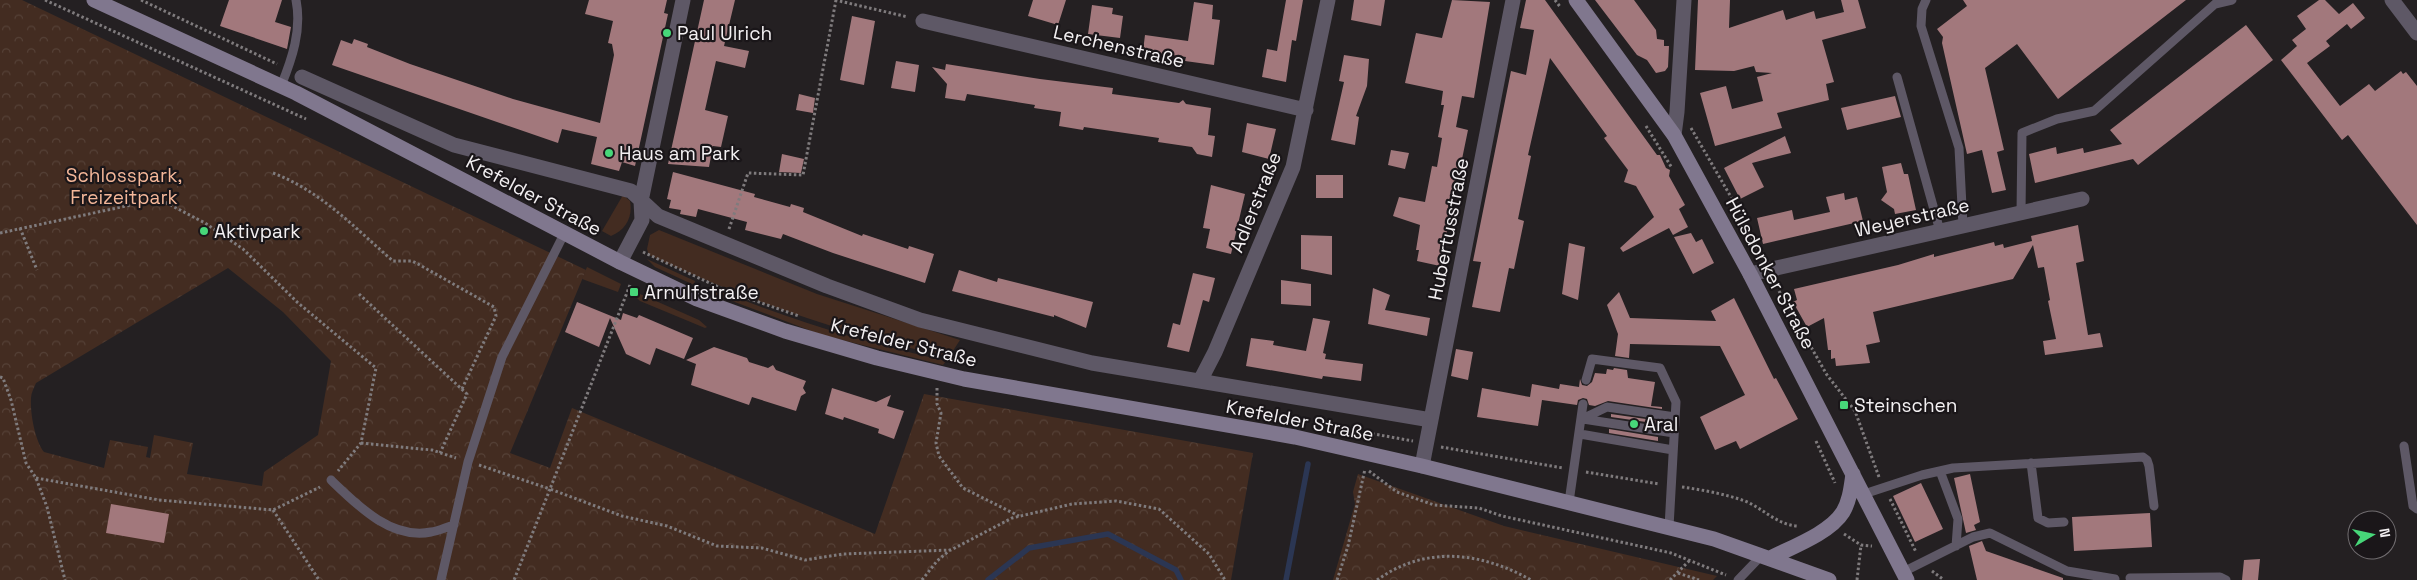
<svg xmlns="http://www.w3.org/2000/svg" width="2417" height="580" font-family="'Space Grotesk',sans-serif">
<defs>
<pattern id="park-crowns" width="20" height="18" patternUnits="userSpaceOnUse" patternTransform="scale(1.25)"><rect width="20" height="18" fill="#432c21"/><path d="M2 6a3 3 0 1 1 6 0M12 15a3 3 0 1 1 6 0" fill="none" stroke="#554137"/></pattern>
</defs>
<rect width="100%" height="100%" fill="#242022"/>
<path fill="#432c21" d="M 623,195 L 630,201 C 633,217 626,230 611,236 L 602,231 Z
M 659,230 L 817,294 L 960,340 L 949,357 C 844,334 746,300 649,255 L 647,249 L 650,235 Z
M 647,259 L 695,281 L 694,285 L 655,267 Z
M 587,267 L 621,284 L 618,292 L 582,279 Z
M 710,287 C 787,319 865,343 946,361 L 943,365 L 822,335 L 708,292 Z
M 640,294 L 699,320 L 707,327 L 705,328 L 640,301 L 637,298 Z"/>
<path fill="url(#park-crowns)" fill-rule="evenodd" d="M 0,0 L 22,0 L 586,270 L 510,453 L 550,468 L 572,408 L 875,534 L 924,394 L 1253,453 L 1231,580 L 0,580 ZM 228,268 L 283,312 L 331,361 L 318,435 L 264,472 L 262,486 L 187,474 L 193,443 L 154,435 L 150,458 L 146,457 L 148,447 L 110,440 L 104,468 L 44,452 C 35,441 30,413 31,398 C 31,393 34,388 36,383 Z
M 1358,474 L 1504,526 L 1717,576 L 1713,580 L 1333,580 L 1355,504 L 1353,492 Z"/>
<g fill="none" stroke-linecap="round" stroke-linejoin="round">
<path stroke="#2b3653" stroke-width="5.5" d="M 988,580 L 1029,548 L 1108,534 L 1176,570 L 1181,580
M 1286,580 L 1308,464"/>
</g>
<path fill="#a2787c" d="M 229,0 L 282,0 L 275,22 L 291,27 L 287,49 L 220,26 Z
M 589,0 L 667,0 L 664,13 L 668,14 L 635,166 L 622,162 L 619,171 L 591,164 L 597,137 L 562,129 L 558,143 L 332,65 L 341,40 L 352,44 L 354,39 L 368,44 L 367,47 L 410,64 L 513,99 L 600,123 L 614,55 L 612,44 L 608,43 L 613,21 L 585,14 Z
M 704,0 L 735,0 L 724,46 L 749,51 L 745,68 L 716,61 L 705,110 L 728,116 L 721,147 L 713,146 L 709,167 L 668,164 Z
M 1033,0 L 1066,0 L 1058,25 L 1028,16 Z
M 1286,0 L 1303,0 L 1296,41 L 1292,40 L 1286,82 L 1262,77 L 1267,49 L 1277,51 Z
M 1354,0 L 1385,0 L 1381,26 L 1351,20 Z
M 1452,0 L 1490,2 L 1474,98 L 1462,96 L 1456,127 L 1468,130 L 1440,266 L 1417,261 L 1419,250 L 1416,250 L 1420,225 L 1393,216 L 1399,197 L 1425,202 L 1432,166 L 1437,167 L 1442,138 L 1438,137 L 1444,105 L 1441,105 L 1443,91 L 1405,83 L 1416,33 L 1442,38 Z
M 1526,0 L 1545,0 L 1657,155 L 1660,155 L 1666,168 L 1670,170 L 1669,176 L 1685,205 L 1679,209 L 1688,227 L 1673,235 L 1669,228 L 1623,252 L 1620,248 L 1654,217 L 1636,186 L 1624,182 L 1628,170 L 1604,138 L 1607,136 L 1550,58 L 1528,155 L 1531,156 L 1518,219 L 1524,221 L 1514,269 L 1509,268 L 1500,312 L 1472,307 L 1481,262 L 1473,261 L 1511,71 L 1526,75 L 1534,30 L 1520,28 Z
M 1595,0 L 1634,0 L 1656,30 L 1657,39 L 1664,40 L 1664,46 L 1669,46 L 1668,67 L 1665,71 L 1656,73 L 1647,60 L 1637,55 Z
M 1698,0 L 1730,0 L 1729,28 L 1783,10 L 1786,20 L 1814,11 L 1816,19 L 1844,12 L 1841,0 L 1858,0 L 1866,28 L 1822,40 L 1834,82 L 1826,84 L 1829,100 L 1777,113 L 1782,128 L 1715,146 L 1700,93 L 1726,86 L 1732,109 L 1763,101 L 1757,77 L 1772,73 L 1756,72 L 1754,66 L 1734,71 L 1695,70 Z
M 1963,0 L 2186,0 L 2058,99 L 2017,44 L 1985,68 L 2004,150 L 1997,152 L 2006,190 L 1992,193 L 1982,150 L 1967,154 L 1942,43 L 1943,37 L 1937,29 L 1967,6 Z
M 2319,0 L 2325,0 L 2339,14 L 2353,3 L 2365,18 L 2351,29 L 2347,24 L 2326,41 L 2330,46 L 2307,63 L 2340,106 L 2369,84 L 2375,91 L 2401,71 L 2403,74 L 2406,72 L 2417,86 L 2417,225 L 2348,135 L 2342,140 L 2281,60 L 2297,46 L 2292,40 L 2306,29 L 2297,16 Z
M 1194,2 L 1213,5 L 1212,19 L 1220,20 L 1214,65 L 1185,61 L 1186,57 L 1143,51 L 1145,35 L 1188,41 Z
M 1092,5 L 1113,8 L 1112,14 L 1123,16 L 1120,38 L 1088,34 Z
M 852,16 L 875,21 L 864,85 L 840,80 Z
M 2246,25 L 2273,60 L 2138,165 L 2133,159 L 2035,183 L 2029,154 L 2056,147 L 2057,154 L 2083,148 L 2084,153 L 2122,144 L 2110,130 Z
M 1344,55 L 1369,59 L 1367,86 L 1356,116 L 1359,117 L 1355,145 L 1331,140 L 1344,82 L 1339,81 Z
M 896,61 L 919,65 L 915,92 L 891,88 Z
M 946,64 L 1040,79 L 1113,88 L 1112,94 L 1179,103 L 1183,100 L 1186,104 L 1211,108 L 1208,135 L 1215,136 L 1212,157 L 1197,154 L 1192,147 L 1158,142 L 1159,138 L 1084,127 L 1083,130 L 1059,126 L 1061,112 L 1034,108 L 1035,105 L 967,94 L 965,101 L 945,98 L 947,84 L 932,67 L 945,70 Z
M 799,94 L 815,98 L 813,113 L 796,110 Z
M 1895,96 L 1901,117 L 1847,130 L 1841,108 Z
M 1247,123 L 1276,129 L 1269,159 L 1242,152 Z
M 1785,136 L 1791,153 L 1752,163 L 1764,187 L 1740,199 L 1724,168 Z
M 1391,150 L 1409,153 L 1405,169 L 1388,165 Z
M 782,154 L 804,159 L 801,173 L 779,172 Z
M 1901,163 L 1904,174 L 1908,174 L 1916,210 L 1895,214 L 1894,209 L 1881,200 L 1887,192 L 1882,167 Z
M 673,172 L 755,194 L 754,197 L 790,207 L 791,204 L 804,208 L 803,212 L 862,236 L 863,234 L 908,249 L 909,246 L 934,254 L 925,283 L 833,253 L 783,234 L 781,239 L 745,230 L 747,222 L 698,209 L 696,217 L 680,214 L 681,210 L 669,208 L 671,200 L 667,199 Z
M 1316,175 L 1343,175 L 1343,198 L 1316,198 Z
M 1211,185 L 1245,194 L 1231,254 L 1206,248 L 1210,229 L 1203,228 Z
M 1844,193 L 1845,200 L 1857,197 L 1863,221 L 1763,244 L 1757,218 L 1792,210 L 1794,220 L 1830,212 L 1826,197 Z
M 2078,225 L 2084,261 L 2076,263 L 2088,335 L 2100,333 L 2103,347 L 2045,355 L 2043,341 L 2056,339 L 2048,301 L 2050,300 L 2044,267 L 2038,268 L 2033,245 L 2013,279 L 1873,312 L 1880,342 L 1866,345 L 1870,363 L 1836,366 L 1835,358 L 1831,359 L 1831,350 L 1828,350 L 1824,318 L 1807,327 L 1793,302 L 1797,300 L 1794,289 L 1898,265 L 1934,254 L 1934,257 L 1994,242 L 1995,246 L 2003,244 L 2004,248 L 2032,241 L 2031,236 Z
M 1691,233 L 1696,242 L 1702,239 L 1714,263 L 1693,274 L 1674,237 Z
M 1301,235 L 1332,236 L 1332,275 L 1301,269 Z
M 1569,243 L 1585,247 L 1578,300 L 1562,294 Z
M 959,270 L 997,282 L 998,278 L 1093,302 L 1086,328 L 1054,315 L 1054,317 L 952,291 Z
M 1193,273 L 1215,278 L 1209,302 L 1203,300 L 1189,352 L 1167,347 L 1173,323 L 1180,325 Z
M 1281,280 L 1311,284 L 1311,306 L 1281,304 Z
M 1373,288 L 1390,295 L 1385,310 L 1430,318 L 1427,336 L 1368,324 Z
M 1619,292 L 1630,318 L 1716,321 L 1711,311 L 1734,298 L 1774,379 L 1776,378 L 1798,419 L 1740,449 L 1736,441 L 1715,450 L 1700,417 L 1745,395 L 1720,346 L 1630,344 L 1629,358 L 1615,356 L 1618,334 L 1607,305 Z
M 577,302 L 621,320 L 623,313 L 637,318 L 639,315 L 693,338 L 684,359 L 656,348 L 650,365 L 626,354 L 610,318 L 599,347 L 565,332 Z
M 1313,318 L 1330,321 L 1323,353 L 1326,354 L 1325,359 L 1363,364 L 1361,381 L 1323,376 L 1322,379 L 1246,366 L 1251,338 L 1274,341 L 1273,345 L 1306,351 Z
M 714,347 L 747,358 L 749,362 L 768,368 L 773,365 L 776,370 L 806,381 L 803,388 L 806,393 L 801,396 L 796,411 L 752,397 L 749,405 L 691,385 L 696,364 L 686,360 Z
M 1456,349 L 1473,352 L 1468,380 L 1451,376 Z
M 1614,368 L 1627,370 L 1628,378 L 1655,382 L 1651,406 L 1662,407 L 1662,409 L 1608,401 L 1595,406 L 1589,405 L 1587,399 L 1583,398 L 1578,400 L 1577,405 L 1542,400 L 1538,426 L 1477,417 L 1482,388 L 1530,397 L 1532,384 L 1559,389 L 1560,384 L 1579,387 L 1580,379 L 1582,385 L 1587,386 L 1592,382 L 1595,373 L 1606,374 L 1607,369 L 1613,370 Z
M 832,388 L 876,402 L 891,395 L 887,406 L 904,411 L 894,439 L 878,433 L 879,429 L 844,417 L 843,420 L 825,414 Z
M 1611,414 L 1660,421 L 1660,424 L 1611,417 Z
M 1609,429 L 1658,437 L 1658,441 L 1609,433 Z
M 1970,474 L 1980,522 L 1974,525 L 1976,530 L 1966,533 L 1954,478 Z
M 1921,483 L 1943,529 L 1915,542 L 1893,496 Z
M 111,504 L 169,514 L 164,543 L 106,533 Z
M 2150,513 L 2152,547 L 2074,551 L 2072,517 Z
M 1982,541 L 1986,551 L 2063,578 L 2063,580 L 1977,580 L 1969,546 Z
M 2260,559 L 2258,580 L 2242,580 L 2244,560 Z"/>
<g fill="none" stroke-linecap="round" stroke-linejoin="round">
<path stroke="#7f7b7d" stroke-width="3" stroke-dasharray="2.5 2.5" stroke-linecap="butt" d="M 45,0 L 306,119
M 141,0 L 277,64
M 835,0 L 908,17
M 1555,0 L 1561,8
M 1646,126 L 1672,168
M 1691,128 L 1742,216 L 1761,256
M 273,173 C 321,191 356,229 393,261 L 412,261 L 418,264 L 494,307 L 496,316 L 462,389
M 20,228 L 37,270
M 729,229 L 748,173 L 803,175 L 836,0
M 0,233 L 159,199 L 205,223 L 243,249 L 297,302 L 376,368 L 361,443 L 338,471
M 643,252 L 727,291 L 799,316
M 630,285 L 550,489 L 622,516 L 667,526 L 717,546 L 762,548 L 805,560 L 843,554 L 951,550 L 1012,518 L 1072,504 L 1116,501 L 1159,509 L 1209,554 L 1225,580
M 1779,291 L 1827,375 L 1855,411 L 1879,477
M 359,294 L 467,394 L 440,453
M 0,377 L 3,378 L 11,400 L 26,463 L 36,478 L 47,507 L 65,580
M 937,388 L 937,404 L 941,413 L 936,443 L 939,456 L 963,488 L 1019,516
M 1318,424 L 1413,441
M 1816,441 L 1835,483
M 361,443 L 432,450 L 456,458
M 1441,447 L 1563,468
M 479,465 L 550,489 L 514,580
M 1369,471 L 1397,492 L 1434,505 L 1479,508 L 1502,516 L 1671,553 L 1726,575
M 1586,472 L 1659,484
M 36,478 L 159,500 L 273,510 L 320,487
M 1682,487 C 1703,490 1725,494 1745,501 C 1764,509 1777,525 1798,526
M 1890,499 L 1916,552
M 273,510 L 319,580
M 1844,534 L 1861,545 L 1872,546
M 1932,571 L 1944,580
M 1678,573 L 1699,580
M 922,580 L 937,561 L 950,550
M 1337,580 L 1348,546 L 1365,469
M 1377,580 C 1426,545 1481,552 1531,580
M 1670,580 L 1690,560
M 1857,580 L 1861,545"/>
<path stroke="#5e5866" stroke-width="9" d="M 1926,0 L 1922,9 L 1921,26 L 1959,148 L 1963,226
M 1897,77 L 1940,231
M 281,86 C 292,59 302,30 296,0
M 2021,213 L 2022,133 L 2057,119 L 2094,111 L 2215,4 L 2232,0
M 1586,380 L 1592,359 L 1660,368 L 1676,402 L 1669,527
M 1582,419 L 1607,407 L 1675,417
M 1583,419 L 1674,433
M 1580,434 L 1673,450
M 2404,446 L 2413,506 L 2417,509
M 2031,463 L 2038,518 L 2048,523 L 2064,522
M 1940,471 L 1958,519 L 1956,546
M 331,480 C 357,505 391,540 431,532 C 439,531 446,527 454,525
M 1864,494 L 1922,475 L 1953,468 L 2143,457 L 2147,460 L 2149,466 L 2154,506
M 1569,502 L 1583,404
M 1903,572 L 1973,537 L 1990,533 L 2067,571 L 2115,579
M 2130,578 L 2220,577 L 2226,580
M 441,580 L 468,462 L 502,357 L 564,234
M 1738,580 L 1762,555"/>
<path stroke="#5e5866" stroke-width="15" d="M 2392,0 L 2417,33
M 923,21 L 1306,110
M 302,77 L 454,145 L 631,191 L 658,216 L 827,286 L 920,320 L 1092,363 L 1431,420
M 1674,135 L 1677,112 L 1684,0
M 620,262 L 642,220 L 641,201 L 683,0
M 1750,274 L 2082,199
M 1200,381 L 1215,352 L 1293,167 L 1328,0
M 1422,466 L 1513,0"/>
<path stroke="#80778e" stroke-width="15" d="M 94,0 L 296,93 L 620,262 L 697,299 L 785,331 L 877,358 L 964,379 L 1295,437 L 1422,466 L 1714,539 L 1829,580
M 1576,0 L 1674,135 L 1750,274 L 1907,580
M 1770,558 C 1792,547 1830,533 1843,512 C 1850,500 1851,487 1853,474"/>
</g>
<g fill="#47d779" stroke="#1a1619" stroke-width="2">
<circle cx="667" cy="33" r="5"/>
<circle cx="609" cy="153" r="5"/>
<circle cx="204" cy="231" r="5"/>
<rect x="629" y="287" width="10" height="10" rx="2.5"/>
<rect x="1839" y="400" width="10" height="10" rx="2.5"/>
<circle cx="1634" cy="424" r="5"/>
</g>
<g text-anchor="middle" stroke-width="4.5" stroke-linejoin="round" paint-order="stroke">
<g font-size="19" fill="#f3f0f2" stroke="#1a1619" text-anchor="start">
<text x="677" y="40">Paul Ulrich</text>
<text x="619" y="160">Haus am Park</text>
<text x="214" y="238">Aktivpark</text>
<text x="644" y="299">Arnulfstraße</text>
<text x="1854" y="412">Steinschen</text>
<text x="1644" y="431">Aral</text>
</g>
<g font-size="19" fill="#f3f0f2" stroke="#1a1619">
<text transform="translate(1119 46) rotate(13)" y="7">Lerchenstraße</text>
<text transform="translate(534 195) rotate(28)" y="7">Krefelder Straße</text>
<text transform="translate(1255 202) rotate(-68)" y="7">Adlerstraße</text>
<text transform="translate(1912 217) rotate(-13)" y="7">Weyerstraße</text>
<text transform="translate(1448 229) rotate(-79)" y="7">Hubertusstraße</text>
<text transform="translate(1771 273) rotate(62)" y="7">Hülsdonker Straße</text>
<text transform="translate(904 342) rotate(14)" y="7">Krefelder Straße</text>
<text transform="translate(1300 420) rotate(11)" y="7">Krefelder Straße</text>
</g>
<g font-size="19" fill="#f4b799" stroke="#1a1619">
<text x="124" y="182">Schlosspark,<tspan x="124" dy="22">Freizeitpark</tspan></text>
</g>
</g>
<g transform="translate(2372 535) rotate(81)"><circle r="24" fill="#1a1619" stroke="#716d70"/>
<path d="M0-4L9 19L0 12L-9 19Z" fill="#47d779"/>
<text y="-8" font-size="14" font-weight="bold" text-anchor="middle" fill="#f3f0f2">N</text>
</g>
</svg>
